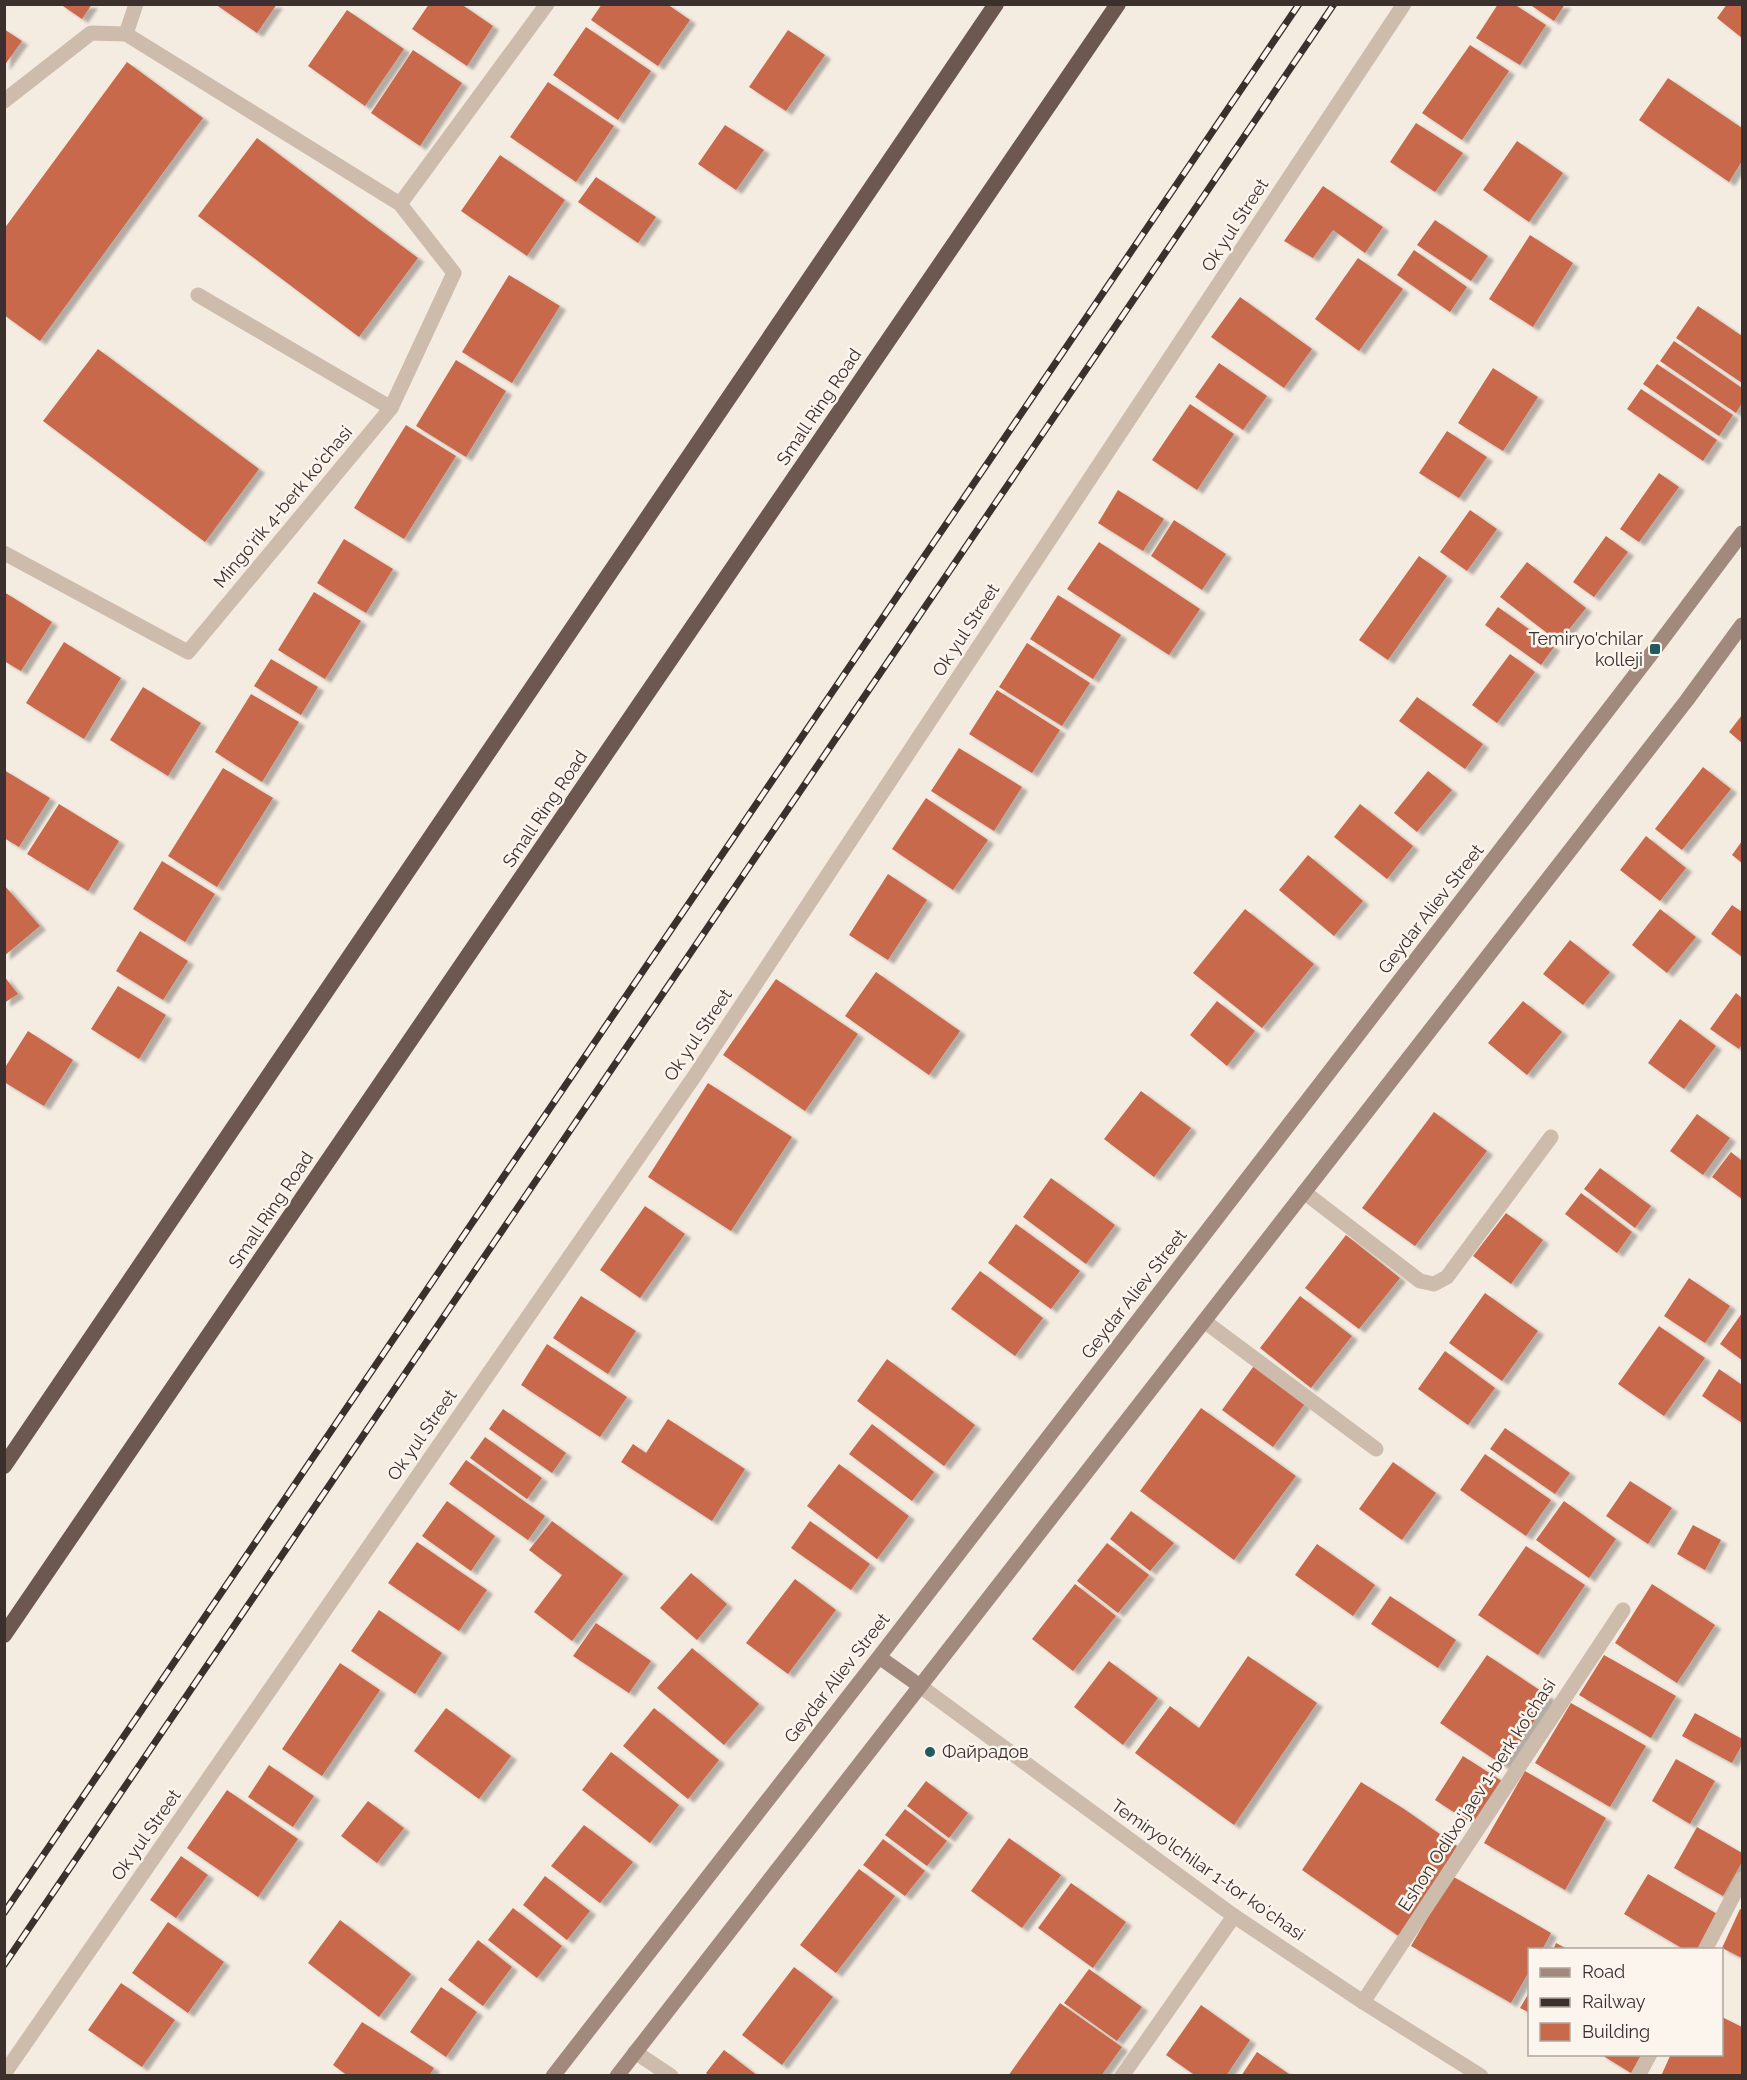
<svg xmlns="http://www.w3.org/2000/svg" width="1747" height="2080" font-family="Raleway,sans-serif">
<defs>
<filter id="shadow"><feDropShadow dx="6" dy="4" stdDeviation="1.5" flood-color="#0004"/></filter>
</defs>
<rect width="100%" height="100%" fill="#f4ebe1"/>
<path fill="#c8694b" filter="url(#shadow)" d="M 60,4 L 92,4 L 82,19 Z
M 215,4 L 277,4 L 257,33 Z
M 429,4 L 461,4 L 493,26 L 467,66 L 412,29 Z
M 602,4 L 667,4 L 690,20 L 658,66 L 591,20 Z
M 1498,4 L 1514,4 L 1546,25 L 1520,65 L 1476,38 Z
M 1529,4 L 1565,4 L 1554,21 Z
M 1727,4 L 1742,4 L 1742,38 L 1717,18 Z
M 347,10 L 404,49 L 365,106 L 308,66 Z
M 586,27 L 651,71 L 618,120 L 553,75 Z
M 4,29 L 22,41 L 4,66 Z
M 788,30 L 825,55 L 786,111 L 749,87 Z
M 1470,45 L 1509,71 L 1462,140 L 1422,113 Z
M 413,50 L 462,83 L 420,146 L 371,113 Z
M 127,62 L 203,118 L 40,341 L 4,315 L 4,229 Z
M 1668,78 L 1742,128 L 1742,161 L 1729,182 L 1639,120 Z
M 548,82 L 614,126 L 576,182 L 510,137 Z
M 1416,123 L 1463,153 L 1435,192 L 1390,162 Z
M 725,125 L 764,150 L 736,190 L 698,164 Z
M 257,138 L 418,258 L 359,337 L 198,216 Z
M 1517,141 L 1563,173 L 1529,222 L 1483,190 Z
M 500,155 L 565,200 L 527,256 L 461,211 Z
M 596,177 L 656,217 L 638,243 L 578,202 Z
M 1323,186 L 1383,227 L 1365,253 L 1333,230 L 1313,258 L 1284,241 Z
M 1435,220 L 1488,256 L 1471,281 L 1417,245 Z
M 1530,235 L 1573,263 L 1533,327 L 1489,299 Z
M 1414,250 L 1467,287 L 1450,312 L 1397,275 Z
M 1358,258 L 1403,289 L 1359,351 L 1315,319 Z
M 509,275 L 560,306 L 512,383 L 462,352 Z
M 1240,297 L 1312,349 L 1284,388 L 1211,337 Z
M 1698,306 L 1742,336 L 1742,383 L 1676,338 Z
M 1674,341 L 1742,388 L 1742,403 L 1736,413 L 1660,361 Z
M 98,349 L 259,469 L 205,542 L 43,421 Z
M 456,360 L 506,391 L 466,457 L 416,426 Z
M 1219,363 L 1267,396 L 1243,430 L 1195,397 Z
M 1657,364 L 1733,415 L 1719,436 L 1643,384 Z
M 1493,368 L 1538,397 L 1503,451 L 1458,423 Z
M 1641,389 L 1717,440 L 1703,461 L 1627,409 Z
M 1190,404 L 1234,434 L 1197,490 L 1152,460 Z
M 406,425 L 456,456 L 404,539 L 354,508 Z
M 1447,431 L 1487,457 L 1459,498 L 1419,473 Z
M 1659,473 L 1679,487 L 1639,542 L 1620,529 Z
M 1118,490 L 1164,519 L 1143,551 L 1098,523 Z
M 1470,510 L 1497,529 L 1467,571 L 1440,552 Z
M 1174,520 L 1226,554 L 1202,590 L 1151,556 Z
M 1606,536 L 1628,552 L 1594,597 L 1573,582 Z
M 344,539 L 393,569 L 366,613 L 317,583 Z
M 1099,542 L 1200,609 L 1169,655 L 1067,589 Z
M 1419,556 L 1447,576 L 1388,660 L 1359,640 Z
M 1527,562 L 1586,608 L 1559,642 L 1500,597 Z
M 4,592 L 52,622 L 21,671 L 4,661 Z
M 314,592 L 361,621 L 325,679 L 278,650 Z
M 1058,595 L 1121,635 L 1093,679 L 1030,639 Z
M 1498,607 L 1554,647 L 1541,665 L 1485,625 Z
M 64,642 L 121,678 L 84,739 L 26,703 Z
M 1027,643 L 1090,683 L 1062,726 L 999,687 Z
M 1510,654 L 1535,672 L 1497,723 L 1472,705 Z
M 271,659 L 318,687 L 301,715 L 254,686 Z
M 143,687 L 201,723 L 168,776 L 110,740 Z
M 997,690 L 1060,730 L 1032,773 L 969,734 Z
M 251,694 L 299,722 L 262,782 L 215,752 Z
M 1417,697 L 1483,744 L 1465,769 L 1399,721 Z
M 1742,715 L 1742,743 L 1729,732 Z
M 959,748 L 1022,787 L 994,831 L 931,791 Z
M 1703,767 L 1731,789 L 1682,850 L 1655,829 Z
M 223,768 L 273,798 L 217,887 L 168,856 Z
M 4,770 L 50,798 L 19,847 L 4,838 Z
M 1428,771 L 1452,790 L 1417,832 L 1394,813 Z
M 926,798 L 988,840 L 953,890 L 892,849 Z
M 59,804 L 119,841 L 88,891 L 27,854 Z
M 1360,804 L 1413,846 L 1387,879 L 1334,837 Z
M 1646,836 L 1686,868 L 1660,901 L 1620,870 Z
M 1742,841 L 1742,863 L 1732,855 Z
M 1308,855 L 1363,901 L 1334,936 L 1279,890 Z
M 162,861 L 215,894 L 185,942 L 133,909 Z
M 888,874 L 927,900 L 888,960 L 849,935 Z
M 4,885 L 40,926 L 4,956 Z
M 1732,905 L 1742,912 L 1741,956 L 1711,934 Z
M 1245,909 L 1314,964 L 1262,1028 L 1193,973 Z
M 1660,909 L 1696,937 L 1667,973 L 1632,945 Z
M 140,931 L 188,961 L 163,1000 L 116,971 Z
M 1570,940 L 1610,972 L 1583,1005 L 1543,974 Z
M 876,972 L 960,1031 L 929,1075 L 845,1016 Z
M 4,976 L 18,994 L 4,1003 Z
M 776,979 L 858,1034 L 805,1111 L 723,1055 Z
M 118,986 L 166,1015 L 139,1059 L 91,1029 Z
M 1736,993 L 1742,998 L 1742,1044 L 1739,1049 L 1710,1029 Z
M 1217,1001 L 1255,1031 L 1227,1066 L 1190,1035 Z
M 1523,1001 L 1562,1032 L 1527,1075 L 1488,1043 Z
M 1680,1019 L 1716,1046 L 1684,1089 L 1648,1063 Z
M 28,1031 L 73,1060 L 44,1106 L 4,1082 L 4,1069 Z
M 708,1083 L 792,1137 L 731,1231 L 648,1177 Z
M 1141,1091 L 1191,1128 L 1154,1177 L 1104,1139 Z
M 1434,1112 L 1487,1151 L 1415,1246 L 1362,1208 Z
M 1697,1114 L 1730,1138 L 1703,1175 L 1670,1151 Z
M 1731,1152 L 1742,1161 L 1742,1199 L 1712,1177 Z
M 1600,1168 L 1651,1206 L 1635,1228 L 1584,1189 Z
M 1051,1178 L 1115,1225 L 1086,1264 L 1023,1217 Z
M 1581,1193 L 1632,1232 L 1617,1253 L 1565,1214 Z
M 645,1206 L 685,1234 L 640,1298 L 600,1270 Z
M 1506,1213 L 1543,1240 L 1511,1284 L 1473,1256 Z
M 1016,1224 L 1080,1271 L 1051,1309 L 988,1263 Z
M 1346,1235 L 1400,1278 L 1359,1329 L 1305,1288 Z
M 980,1271 L 1043,1318 L 1015,1356 L 951,1309 Z
M 1689,1278 L 1730,1306 L 1705,1343 L 1664,1316 Z
M 1485,1293 L 1538,1331 L 1502,1381 L 1449,1343 Z
M 581,1296 L 636,1331 L 608,1374 L 553,1338 Z
M 1300,1296 L 1352,1336 L 1311,1388 L 1260,1348 Z
M 1742,1313 L 1742,1360 L 1720,1344 Z
M 1659,1326 L 1705,1358 L 1664,1416 L 1618,1384 Z
M 547,1344 L 627,1397 L 600,1437 L 521,1385 Z
M 1445,1351 L 1495,1388 L 1468,1425 L 1418,1389 Z
M 887,1359 L 975,1425 L 944,1466 L 857,1401 Z
M 1256,1363 L 1307,1401 L 1273,1447 L 1222,1410 Z
M 1719,1369 L 1742,1385 L 1742,1423 L 1702,1396 Z
M 1201,1408 L 1296,1476 L 1234,1560 L 1140,1491 Z
M 503,1409 L 566,1453 L 552,1473 L 489,1429 Z
M 668,1419 L 745,1469 L 712,1521 L 621,1462 L 633,1444 L 646,1453 Z
M 872,1424 L 934,1472 L 912,1501 L 849,1454 Z
M 1505,1428 L 1570,1473 L 1555,1494 L 1490,1449 Z
M 485,1437 L 542,1478 L 527,1499 L 470,1458 Z
M 1485,1454 L 1551,1500 L 1526,1536 L 1460,1490 Z
M 466,1460 L 545,1516 L 528,1540 L 449,1484 Z
M 1393,1462 L 1436,1493 L 1402,1540 L 1359,1509 Z
M 839,1464 L 909,1516 L 877,1559 L 807,1506 Z
M 1630,1481 L 1672,1508 L 1648,1544 L 1606,1516 Z
M 447,1501 L 495,1536 L 471,1571 L 422,1536 Z
M 1564,1501 L 1616,1539 L 1589,1578 L 1536,1540 Z
M 1131,1511 L 1174,1543 L 1150,1571 L 1110,1539 Z
M 552,1521 L 623,1574 L 572,1641 L 534,1612 L 562,1575 L 529,1550 Z
M 810,1521 L 870,1564 L 851,1590 L 791,1548 Z
M 1693,1525 L 1721,1540 L 1705,1570 L 1677,1554 Z
M 417,1542 L 487,1590 L 459,1631 L 388,1583 Z
M 1107,1543 L 1149,1575 L 1118,1613 L 1077,1581 Z
M 1317,1544 L 1375,1585 L 1353,1616 L 1295,1575 Z
M 1526,1546 L 1585,1585 L 1538,1655 L 1478,1615 Z
M 691,1573 L 727,1604 L 697,1640 L 660,1608 Z
M 795,1579 L 836,1610 L 788,1674 L 746,1643 Z
M 1075,1584 L 1116,1616 L 1073,1671 L 1032,1639 Z
M 1652,1584 L 1715,1625 L 1677,1683 L 1615,1643 Z
M 1390,1596 L 1456,1640 L 1438,1668 L 1371,1624 Z
M 379,1610 L 442,1653 L 415,1694 L 351,1651 Z
M 596,1623 L 651,1661 L 629,1693 L 573,1656 Z
M 692,1648 L 759,1704 L 724,1745 L 657,1688 Z
M 1487,1655 L 1550,1697 L 1504,1766 L 1440,1723 Z
M 1604,1655 L 1676,1696 L 1651,1738 L 1579,1695 Z
M 1248,1656 L 1317,1703 L 1234,1825 L 1135,1753 L 1170,1706 L 1199,1728 Z
M 1109,1661 L 1158,1698 L 1123,1745 L 1074,1707 Z
M 340,1663 L 380,1690 L 322,1776 L 282,1749 Z
M 1571,1703 L 1646,1746 L 1610,1807 L 1535,1763 Z
M 446,1708 L 511,1756 L 479,1799 L 414,1751 Z
M 654,1708 L 719,1760 L 688,1799 L 623,1746 Z
M 1695,1713 L 1742,1739 L 1742,1745 L 1732,1763 L 1682,1736 Z
M 611,1752 L 679,1805 L 650,1843 L 582,1790 Z
M 1463,1756 L 1502,1781 L 1474,1825 L 1435,1800 Z
M 1676,1759 L 1715,1781 L 1690,1824 L 1652,1801 Z
M 269,1765 L 314,1796 L 293,1827 L 248,1797 Z
M 1525,1771 L 1606,1818 L 1565,1890 L 1484,1843 Z
M 926,1781 L 968,1813 L 949,1838 L 907,1806 Z
M 1361,1782 L 1404,1809 L 1457,1846 L 1400,1937 L 1302,1870 Z
M 227,1790 L 298,1839 L 258,1897 L 187,1848 Z
M 368,1801 L 404,1828 L 377,1863 L 341,1836 Z
M 905,1809 L 947,1841 L 927,1866 L 885,1835 Z
M 584,1825 L 633,1862 L 600,1903 L 551,1866 Z
M 1697,1827 L 1742,1853 L 1742,1862 L 1723,1896 L 1674,1868 Z
M 1009,1838 L 1061,1875 L 1022,1928 L 971,1891 Z
M 883,1839 L 925,1871 L 905,1896 L 863,1865 Z
M 181,1856 L 208,1875 L 176,1918 L 150,1900 Z
M 859,1869 L 895,1896 L 836,1973 L 800,1945 Z
M 1648,1874 L 1719,1915 L 1698,1950 L 1685,1950 L 1624,1914 Z
M 545,1876 L 590,1911 L 567,1940 L 523,1905 Z
M 1452,1876 L 1551,1933 L 1542,1950 L 1530,1950 L 1530,1970 L 1511,2003 L 1411,1946 Z
M 1071,1883 L 1126,1922 L 1093,1968 L 1038,1928 Z
M 513,1908 L 562,1946 L 537,1978 L 488,1940 Z
M 1740,1909 L 1742,1910 L 1742,1958 L 1722,1948 Z
M 340,1920 L 411,1974 L 379,2017 L 308,1963 Z
M 168,1922 L 224,1962 L 188,2013 L 132,1973 Z
M 478,1940 L 512,1967 L 483,2006 L 448,1980 Z
M 1556,1943 L 1569,1950 L 1553,1950 Z
M 794,1967 L 833,1997 L 782,2065 L 742,2035 Z
M 1089,1969 L 1142,2007 L 1117,2041 L 1064,2003 Z
M 121,1983 L 175,2020 L 142,2067 L 88,2030 Z
M 441,1987 L 477,2012 L 446,2057 L 410,2032 Z
M 1530,1991 L 1530,2013 L 1520,2008 Z
M 1060,2003 L 1122,2047 L 1101,2076 L 1008,2076 Z
M 1201,2005 L 1250,2040 L 1226,2076 L 1196,2076 L 1166,2055 Z
M 1722,2017 L 1742,2027 L 1742,2076 L 1661,2076 L 1671,2054 L 1722,2054 Z
M 362,2022 L 434,2068 L 429,2076 L 348,2076 L 333,2065 Z
M 724,2050 L 758,2076 L 710,2076 L 706,2073 Z
M 1257,2052 L 1292,2076 L 1241,2076 Z
M 1600,2054 L 1642,2054 L 1631,2073 Z"/>
<g fill="none" stroke-linecap="round" stroke-linejoin="round">
<path stroke="#cdbbac" stroke-width="15" d="M 126,34 L 136,4
M 198,295 L 391,408"/>
<path stroke="#cdbbac" stroke-width="15" d="M 4,101 L 91,33 L 126,34 L 400,204 L 454,273 L 391,408 L 188,652 L 4,553
M 400,204 L 547,4
M 1304,1192 L 1420,1281 L 1434,1284 L 1447,1277 L 1551,1137
M 1204,1321 L 1376,1449
M 1705,1950 L 1742,1879
M 1363,2002 L 1623,1610
M 635,2052 L 671,2076
M 1122,2076 L 1234,1916
M 1638,2076 L 1650,2054"/>
<path stroke="#cdbbac" stroke-width="15" d="M 920,1686 L 1234,1916 L 1363,2002 L 1481,2076
M 4,2074 L 696,1074 L 1404,4"/>
<path stroke="#a18a7d" stroke-width="15" d="M 879,1657 L 920,1686
M 553,2076 L 879,1657 L 1655,649 L 1742,533
M 617,2076 L 1687,700 L 1742,625"/>
<path stroke="#6c584f" stroke-width="16" d="M 4,1466 L 996,4
M 4,1635 L 1118,4"/>
<g stroke="#3b302b" stroke-width="7">
<path id="rail" d="M 4,1913 L 1299,4
M 4,1965 L 1334,4"/>
</g>
<use href="#rail" stroke="#fbf5ee" stroke-width="4.5" stroke-dasharray="14" stroke-linecap="butt"/>
</g>
<g fill="#1f5a5e" stroke="#fbf5ee" stroke-width="2">
<rect x="1649" y="643" width="12" height="12" rx="3"/>
<circle cx="930" cy="1752" r="6"/>
</g>
<g text-anchor="middle" stroke-width="5" stroke-linejoin="round" paint-order="stroke">
<g font-size="18" fill="#3b302b" stroke="#fbf5ee">
<text transform="translate(1235 225) rotate(-57)" y="6">Ok yul Street</text>
<text transform="translate(819 407) rotate(-56)" y="6">Small Ring Road</text>
<text transform="translate(283 507) rotate(-50)" y="6">Mingo'rik 4-berk ko'chasi</text>
<text transform="translate(966 630) rotate(-57)" y="6">Ok yul Street</text>
<text transform="translate(545 809) rotate(-56)" y="6">Small Ring Road</text>
<text transform="translate(1431 909) rotate(-52)" y="6">Geydar Aliev Street</text>
<text transform="translate(698 1035) rotate(-56)" y="6">Ok yul Street</text>
<text transform="translate(271 1210) rotate(-56)" y="6">Small Ring Road</text>
<text transform="translate(1134 1294) rotate(-52)" y="6">Geydar Aliev Street</text>
<text transform="translate(422 1435) rotate(-55)" y="6">Ok yul Street</text>
<text transform="translate(837 1678) rotate(-52)" y="6">Geydar Aliev Street</text>
<text transform="translate(1477 1795) rotate(-57)" y="6">Eshon Odilxo'jaev 1-berk ko'chasi</text>
<text transform="translate(146 1835) rotate(-55)" y="6">Ok yul Street</text>
<text transform="translate(1208 1870) rotate(35)" y="6">Temiryo‘lchilar 1-tor koʻchasi</text>
</g>
<g font-size="18" fill="#3b302b" stroke="#fbf5ee" text-anchor="end">
<text x="1643" y="645">Temiryo'chilar<tspan x="1643" dy="21">kolleji</tspan></text>
<text x="942" y="1758" text-anchor="start">Файрадов</text>
</g>
</g>
<rect width="1747" height="2080" fill="none" stroke="#3b302b" stroke-width="12"/>
<rect x="1528" y="1948" width="195" height="108" fill="#fbf5ee" stroke="#aea6a0" stroke-width="1.5"/>
<rect x="1540" y="1968" width="30" height="9" fill="#a18a7d" stroke="#aea6a0" stroke-width="1.5"/>
<text x="1582" y="1978" font-size="18" fill="#3b302b">Road</text>
<rect x="1540" y="1998" width="30" height="9" fill="#3b302b" stroke="#aea6a0" stroke-width="1.5"/>
<text x="1582" y="2008" font-size="18" fill="#3b302b">Railway</text>
<rect x="1540" y="2023" width="30" height="18" fill="#c8694b" stroke="#aea6a0" stroke-width="1.5"/>
<text x="1582" y="2038" font-size="18" fill="#3b302b">Building</text>
</svg>
